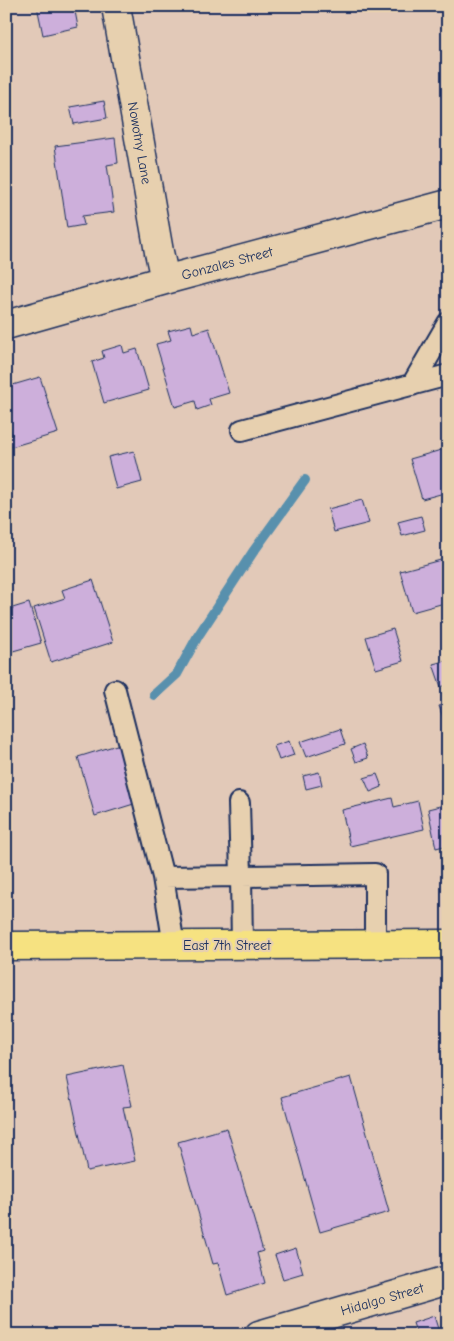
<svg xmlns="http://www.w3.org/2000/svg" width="454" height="1341" font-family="'Comic Neue',sans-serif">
<rect width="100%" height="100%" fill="#e2c9b8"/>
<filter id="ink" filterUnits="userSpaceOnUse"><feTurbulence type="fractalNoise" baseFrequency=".02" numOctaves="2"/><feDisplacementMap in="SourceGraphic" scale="10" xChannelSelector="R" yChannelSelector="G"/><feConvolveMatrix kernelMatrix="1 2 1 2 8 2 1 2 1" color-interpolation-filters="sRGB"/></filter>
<g filter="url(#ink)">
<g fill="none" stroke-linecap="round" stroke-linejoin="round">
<path stroke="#5990ad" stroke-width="10" d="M 154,695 L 177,674 L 198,636 L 253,552 L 305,480"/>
</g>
<path fill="#cdafdb" stroke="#1b2f5e" d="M 37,6 L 74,6 L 78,27 L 43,35 Z
M 104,101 L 107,118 L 74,124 L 70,107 Z
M 115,138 L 118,163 L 107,165 L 114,212 L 82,216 L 84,225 L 67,228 L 55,146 Z
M 191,325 L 193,333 L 209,328 L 229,393 L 209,399 L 211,405 L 197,410 L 195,401 L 175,407 L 156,344 L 171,340 L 168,331 Z
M 122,345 L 124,353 L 137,349 L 149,390 L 104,403 L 92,362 L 104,358 L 102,351 Z
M 40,377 L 58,433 L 11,447 L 8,436 L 12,435 L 6,415 L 6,387 Z
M 448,448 L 448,492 L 422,499 L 410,459 Z
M 134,451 L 142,482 L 116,489 L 108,457 Z
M 362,500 L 369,523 L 334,532 L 328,509 Z
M 421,516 L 425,530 L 402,536 L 398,522 Z
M 448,558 L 448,602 L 412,612 L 400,571 Z
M 93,580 L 113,642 L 51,662 L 34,608 L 65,598 L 62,590 Z
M 29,603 L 41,643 L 6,653 L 6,610 Z
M 393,629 L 403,661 L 376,669 L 366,637 Z
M 448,660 L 448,684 L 441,687 L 433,664 Z
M 448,703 L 448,729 L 447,729 L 439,706 Z
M 340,729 L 345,744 L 306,757 L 300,742 Z
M 289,741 L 294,755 L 279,760 L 274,746 Z
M 120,744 L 137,803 L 95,816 L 78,757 Z
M 363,744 L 368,758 L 356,762 L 351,749 Z
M 319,772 L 322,785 L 306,789 L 303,776 Z
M 377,774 L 382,787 L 370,792 L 364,778 Z
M 392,798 L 394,807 L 418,801 L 424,829 L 350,846 L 342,810 Z
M 444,805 L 448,824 L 448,845 L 436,848 L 428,809 Z
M 123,1065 L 132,1106 L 123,1107 L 135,1161 L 87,1171 L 67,1077 Z
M 448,1072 L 448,1097 L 447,1097 L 443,1073 Z
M 351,1077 L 389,1212 L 320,1232 L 282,1097 Z
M 227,1128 L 263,1251 L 257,1253 L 265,1283 L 227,1295 L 218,1263 L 213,1264 L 178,1142 Z
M 296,1248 L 303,1273 L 283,1279 L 275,1255 Z
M 434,1316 L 440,1335 L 417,1335 L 413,1323 Z"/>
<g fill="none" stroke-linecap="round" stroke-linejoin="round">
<g stroke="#1b2f5e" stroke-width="24">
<path id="lane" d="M 412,385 L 448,323
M 242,430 L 448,375
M 115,690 L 163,877 L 241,876 L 239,803
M 163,877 L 174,946
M 242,946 L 241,876 L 375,874 L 375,944"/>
</g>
<g stroke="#1b2f5e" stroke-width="31">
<path id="street" d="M 116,6 L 159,252 L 165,280
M 6,325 L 165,280 L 448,204
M 259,1335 L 448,1280"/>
</g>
<g stroke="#1b2f5e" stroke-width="31">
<path id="primary" d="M 6,946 L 448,944"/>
</g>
<use href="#lane" stroke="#e7d0af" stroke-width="20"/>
<use href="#street" stroke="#e7d0af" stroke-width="28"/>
<use href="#primary" stroke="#f6e281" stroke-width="28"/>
</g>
</g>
<g text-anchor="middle" stroke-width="4.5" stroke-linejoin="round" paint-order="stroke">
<g font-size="14" fill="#1b2f5e" stroke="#e7d0af">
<text transform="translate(140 143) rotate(80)" y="5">Nowotny Lane</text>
<text transform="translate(227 263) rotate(-15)" y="5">Gonzales Street</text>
<text x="227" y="950">East 7th Street</text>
<text transform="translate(382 1299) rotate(-16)" y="5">Hidalgo Street</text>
</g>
</g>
<rect width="454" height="1341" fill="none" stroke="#e7d0af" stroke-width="25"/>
<rect x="12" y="12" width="429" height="1316" fill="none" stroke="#1b2f5e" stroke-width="2" filter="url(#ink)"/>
</svg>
